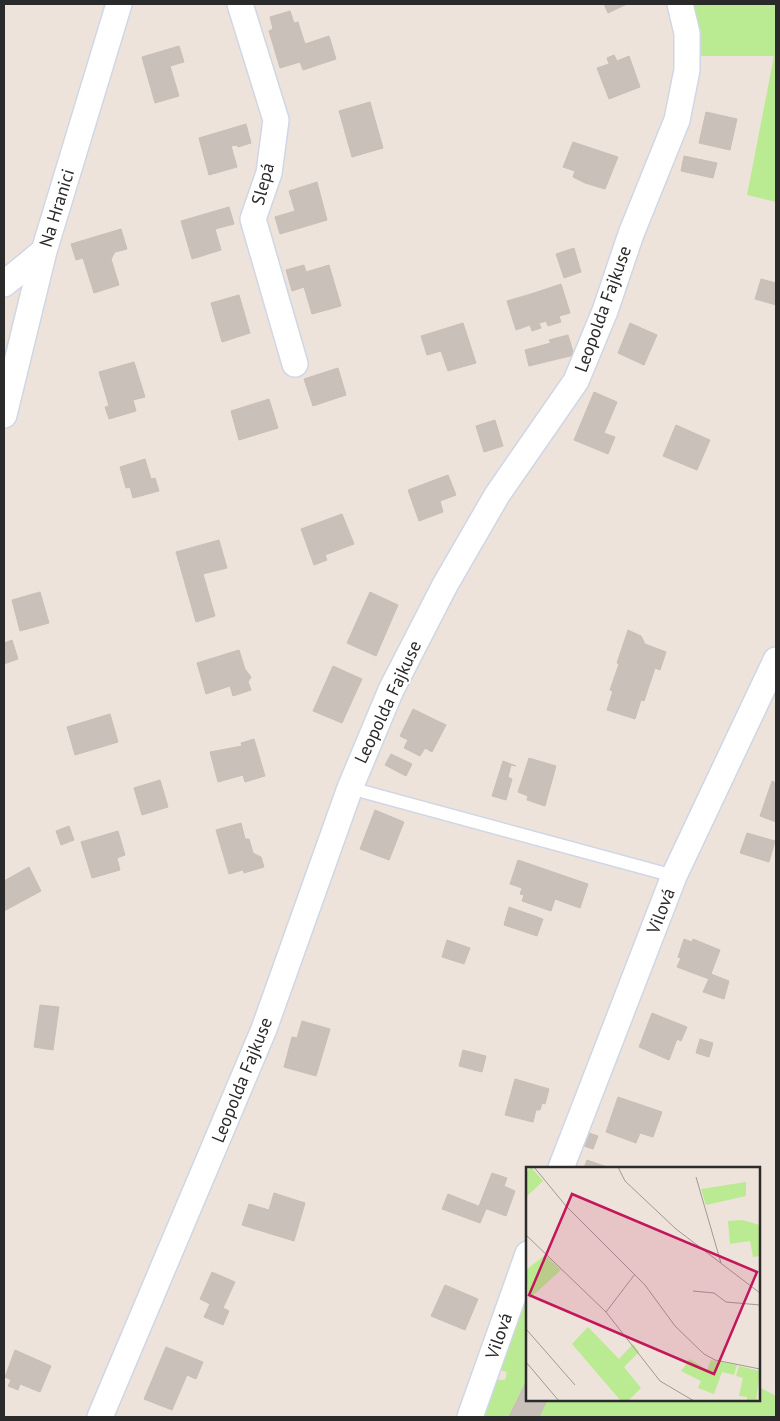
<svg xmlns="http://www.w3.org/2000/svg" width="780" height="1421" font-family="'PT Sans',sans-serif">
<rect width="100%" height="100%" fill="#eee3da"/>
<path fill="#baea91" d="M 686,4 L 776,4 L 776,202 L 747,195 L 774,56 L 696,56 Z
M 527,1290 L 528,1400 L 759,1400 L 759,1387 L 776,1396 L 776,1417 L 479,1417 L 493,1380 L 505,1380 L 507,1372 L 497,1369 Z"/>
<path fill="#c9c0ba" stroke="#c9bfb4" d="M 604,4 L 627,4 L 608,13 Z
M 290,11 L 294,23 L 298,22 L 305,44 L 329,36 L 336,59 L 303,70 L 300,62 L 280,68 L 269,31 L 273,29 L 270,17 Z
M 179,46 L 184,62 L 170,66 L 179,96 L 155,103 L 142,57 Z
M 614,55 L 617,61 L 629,56 L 640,87 L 609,99 L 597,68 L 609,64 L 607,58 Z
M 370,102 L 383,148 L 352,157 L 339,111 Z
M 706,112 L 737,119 L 730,150 L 699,143 Z
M 246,124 L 251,143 L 238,147 L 237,145 L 231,146 L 237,167 L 209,175 L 199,138 Z
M 573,142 L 618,157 L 605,189 L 585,183 L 573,177 L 575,171 L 563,167 Z
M 684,156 L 717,163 L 713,178 L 681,171 Z
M 317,182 L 327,220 L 280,234 L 275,217 L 295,211 L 289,191 Z
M 229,207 L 234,224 L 215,229 L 221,250 L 192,259 L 181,221 Z
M 121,229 L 127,249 L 115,252 L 111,259 L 119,285 L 94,293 L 83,258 L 76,260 L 71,244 Z
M 574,248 L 581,272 L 564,278 L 556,254 Z
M 304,265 L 306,272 L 329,265 L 341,306 L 312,314 L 304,287 L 292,291 L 286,270 Z
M 761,279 L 776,283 L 776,305 L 755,299 Z
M 561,284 L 570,313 L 559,316 L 561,322 L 548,326 L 546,321 L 543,322 L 534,293 Z
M 534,293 L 543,322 L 539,323 L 541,328 L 532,331 L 530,325 L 516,330 L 507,301 Z
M 239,295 L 250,333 L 222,342 L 211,303 Z
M 463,323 L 476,363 L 448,371 L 441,351 L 427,355 L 421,336 Z
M 630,323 L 657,335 L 644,365 L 618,353 Z
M 568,335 L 574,355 L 529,366 L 525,350 L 551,343 L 549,340 Z
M 134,362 L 145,397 L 133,400 L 136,411 L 109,419 L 105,407 L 109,406 L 99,372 Z
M 338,368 L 346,395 L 313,406 L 304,379 Z
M 594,392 L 617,402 L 604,433 L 615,437 L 608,454 L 574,440 Z
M 269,399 L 278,428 L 239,440 L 231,411 Z
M 495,420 L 503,446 L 484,452 L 476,426 Z
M 676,425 L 710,440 L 697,470 L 663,456 Z
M 145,459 L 151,479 L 155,478 L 159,491 L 133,498 L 130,487 L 126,488 L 120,467 Z
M 448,475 L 456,495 L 440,501 L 443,512 L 419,521 L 408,490 Z
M 342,514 L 354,544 L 325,555 L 327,560 L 314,565 L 301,529 Z
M 219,540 L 227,568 L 203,574 L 215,616 L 196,622 L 176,552 Z
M 40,592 L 49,623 L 20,631 L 12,600 Z
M 370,592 L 398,605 L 376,656 L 347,643 Z
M 628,630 L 641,636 L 645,644 L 666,652 L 660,670 L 655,668 L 644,701 L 641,700 L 635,719 L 607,710 L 613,691 L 610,690 L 619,664 L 617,663 Z
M 12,640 L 18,659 L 4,664 L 4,643 Z
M 239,650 L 245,669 L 251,677 L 248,682 L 251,690 L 233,696 L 230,686 L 206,694 L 197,663 Z
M 333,666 L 362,679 L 342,723 L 313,711 Z
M 413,709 L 446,725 L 432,752 L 425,748 L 420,756 L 404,748 L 408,740 L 400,736 Z
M 110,714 L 118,742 L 75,755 L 67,727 Z
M 254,739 L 265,776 L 245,782 L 243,775 L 218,782 L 210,752 L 242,746 L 241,743 Z
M 391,754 L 412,764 L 406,776 L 385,765 Z
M 529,758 L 556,766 L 545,806 L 527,800 L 528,796 L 518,792 Z
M 503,761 L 516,766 L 511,765 L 508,777 L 512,779 L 506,800 L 492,796 Z
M 160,780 L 168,807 L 142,815 L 134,788 Z
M 772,781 L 776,783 L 776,822 L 760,816 Z
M 375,810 L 404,822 L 389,860 L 360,849 Z
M 241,823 L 245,839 L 249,839 L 253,853 L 261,857 L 264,867 L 244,873 L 243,870 L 229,874 L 216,830 Z
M 69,826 L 74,840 L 61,845 L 56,831 Z
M 118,831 L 125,855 L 117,858 L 120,870 L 92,878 L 81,842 Z
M 747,833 L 775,841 L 769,862 L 740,853 Z
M 518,860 L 588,884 L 580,908 L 555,899 L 551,911 L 522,901 L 524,895 L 520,894 L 522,888 L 510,884 Z
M 29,867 L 41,891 L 4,911 L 4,881 Z
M 509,907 L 543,919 L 537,936 L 504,925 Z
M 684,939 L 692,942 L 693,939 L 720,950 L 709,979 L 677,967 L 681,958 L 678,957 Z
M 447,940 L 470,948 L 464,964 L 442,957 Z
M 711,974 L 729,981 L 724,999 L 703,992 Z
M 40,1005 L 59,1007 L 53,1050 L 34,1047 Z
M 652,1013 L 687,1027 L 681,1041 L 677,1039 L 669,1060 L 639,1047 Z
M 302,1021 L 330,1029 L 316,1076 L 284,1067 L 292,1037 L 297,1038 Z
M 700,1039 L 713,1043 L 709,1057 L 696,1053 Z
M 463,1050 L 486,1056 L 482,1072 L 459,1066 Z
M 515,1079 L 549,1089 L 545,1104 L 542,1103 L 540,1110 L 536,1110 L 533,1122 L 505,1115 Z
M 618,1097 L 662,1112 L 653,1137 L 640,1133 L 636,1143 L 606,1132 Z
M 580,1130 L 598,1136 L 593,1149 L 575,1143 Z
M 587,1160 L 610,1168 L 584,1168 Z
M 492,1173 L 507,1178 L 504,1186 L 515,1191 L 506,1216 L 479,1206 Z
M 274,1193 L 305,1203 L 294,1241 L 242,1225 L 249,1204 L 269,1210 Z
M 448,1194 L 486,1209 L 480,1223 L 442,1209 Z
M 212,1272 L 235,1282 L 223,1308 L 229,1311 L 223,1325 L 204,1317 L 210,1304 L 200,1299 Z
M 445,1285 L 478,1299 L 465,1330 L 431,1316 Z
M 166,1347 L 203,1362 L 196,1379 L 187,1375 L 172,1410 L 144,1399 Z
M 15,1350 L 51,1366 L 40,1392 L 20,1384 L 18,1390 L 8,1386 L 11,1380 L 5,1377 Z
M 527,1380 L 528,1400 L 547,1400 L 539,1417 L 509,1417 Z"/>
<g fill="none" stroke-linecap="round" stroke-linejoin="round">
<g stroke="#cfd6e5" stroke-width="15">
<path id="lane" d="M 350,788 L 674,876"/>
</g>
<g stroke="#cfd6e5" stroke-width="28">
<path id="street" d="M 240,4 L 276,120 L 269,173 L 253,219 L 295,364
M 4,284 L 44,251
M 4,415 L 44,251 L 119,4
M 561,1168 L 674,876 L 776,660
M 100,1417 L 264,1029 L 350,788 L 391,690 L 445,585 L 497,495 L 576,381 L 605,311 L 631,234 L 677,120 L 687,70 L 687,33 L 680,4
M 470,1417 L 528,1254"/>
</g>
<use href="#lane" stroke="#fff" stroke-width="12"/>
<use href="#street" stroke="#fff" stroke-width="25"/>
</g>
<g text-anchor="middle" stroke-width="4" stroke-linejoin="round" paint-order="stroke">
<g font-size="18" fill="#2a2a2a" stroke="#fff">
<text transform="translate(263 184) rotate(-75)" y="6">Slepá</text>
<text transform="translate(57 208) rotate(-73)" y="6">Na Hranici</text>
<text transform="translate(603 309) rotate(-70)" y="6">Leopolda Fajkuse</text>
<text transform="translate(388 702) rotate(-65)" y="6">Leopolda Fajkuse</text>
<text transform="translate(661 911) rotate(-69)" y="6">Vilová</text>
<text transform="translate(242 1080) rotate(-68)" y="6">Leopolda Fajkuse</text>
<text transform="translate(499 1336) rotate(-71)" y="6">Vilová</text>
</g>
</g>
<g transform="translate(526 1167)">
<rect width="234" height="234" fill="#eee3da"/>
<path d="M 5,0 L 17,14 L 0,30 L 0,5 ZM 220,15 L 220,29 L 180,38 L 175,22 ZM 216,53 L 234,58 L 234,89 L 227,90 L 224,74 L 204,77 L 202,54 ZM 19,88 L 35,103 L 3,132 L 0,103 ZM 62,160 L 93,192 L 107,177 L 113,185 L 98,200 L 115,221 L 102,234 L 95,234 L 46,177 ZM 164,192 L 181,203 L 185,193 L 211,198 L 208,208 L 196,205 L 188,227 L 172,221 L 175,214 L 155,204 ZM 213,199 L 234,204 L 230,234 L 221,234 L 221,230 L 213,229 L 217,211 L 210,209 Z" fill="#baea91"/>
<path fill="none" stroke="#a09994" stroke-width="1" d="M 8,0 L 40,39 L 119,118 L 149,159 L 178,187 L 189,193 L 234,202M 92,0 L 99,14 L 150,62 L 234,126M 170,10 L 195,96M 0,68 L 80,145 L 134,214 L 168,234M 167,124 L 188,126 L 200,135 L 234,138M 80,145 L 109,107M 0,162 L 49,218M 0,195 L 33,234"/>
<path fill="#c2185b" fill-opacity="0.15" stroke="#c2185b" stroke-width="2.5" d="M 46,27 L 231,105 L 188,207 L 3,128 Z"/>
<rect width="234" height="234" fill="none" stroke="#2a2a2a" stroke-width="2.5"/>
</g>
<rect width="780" height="1421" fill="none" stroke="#2a2a2a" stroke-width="10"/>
</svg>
